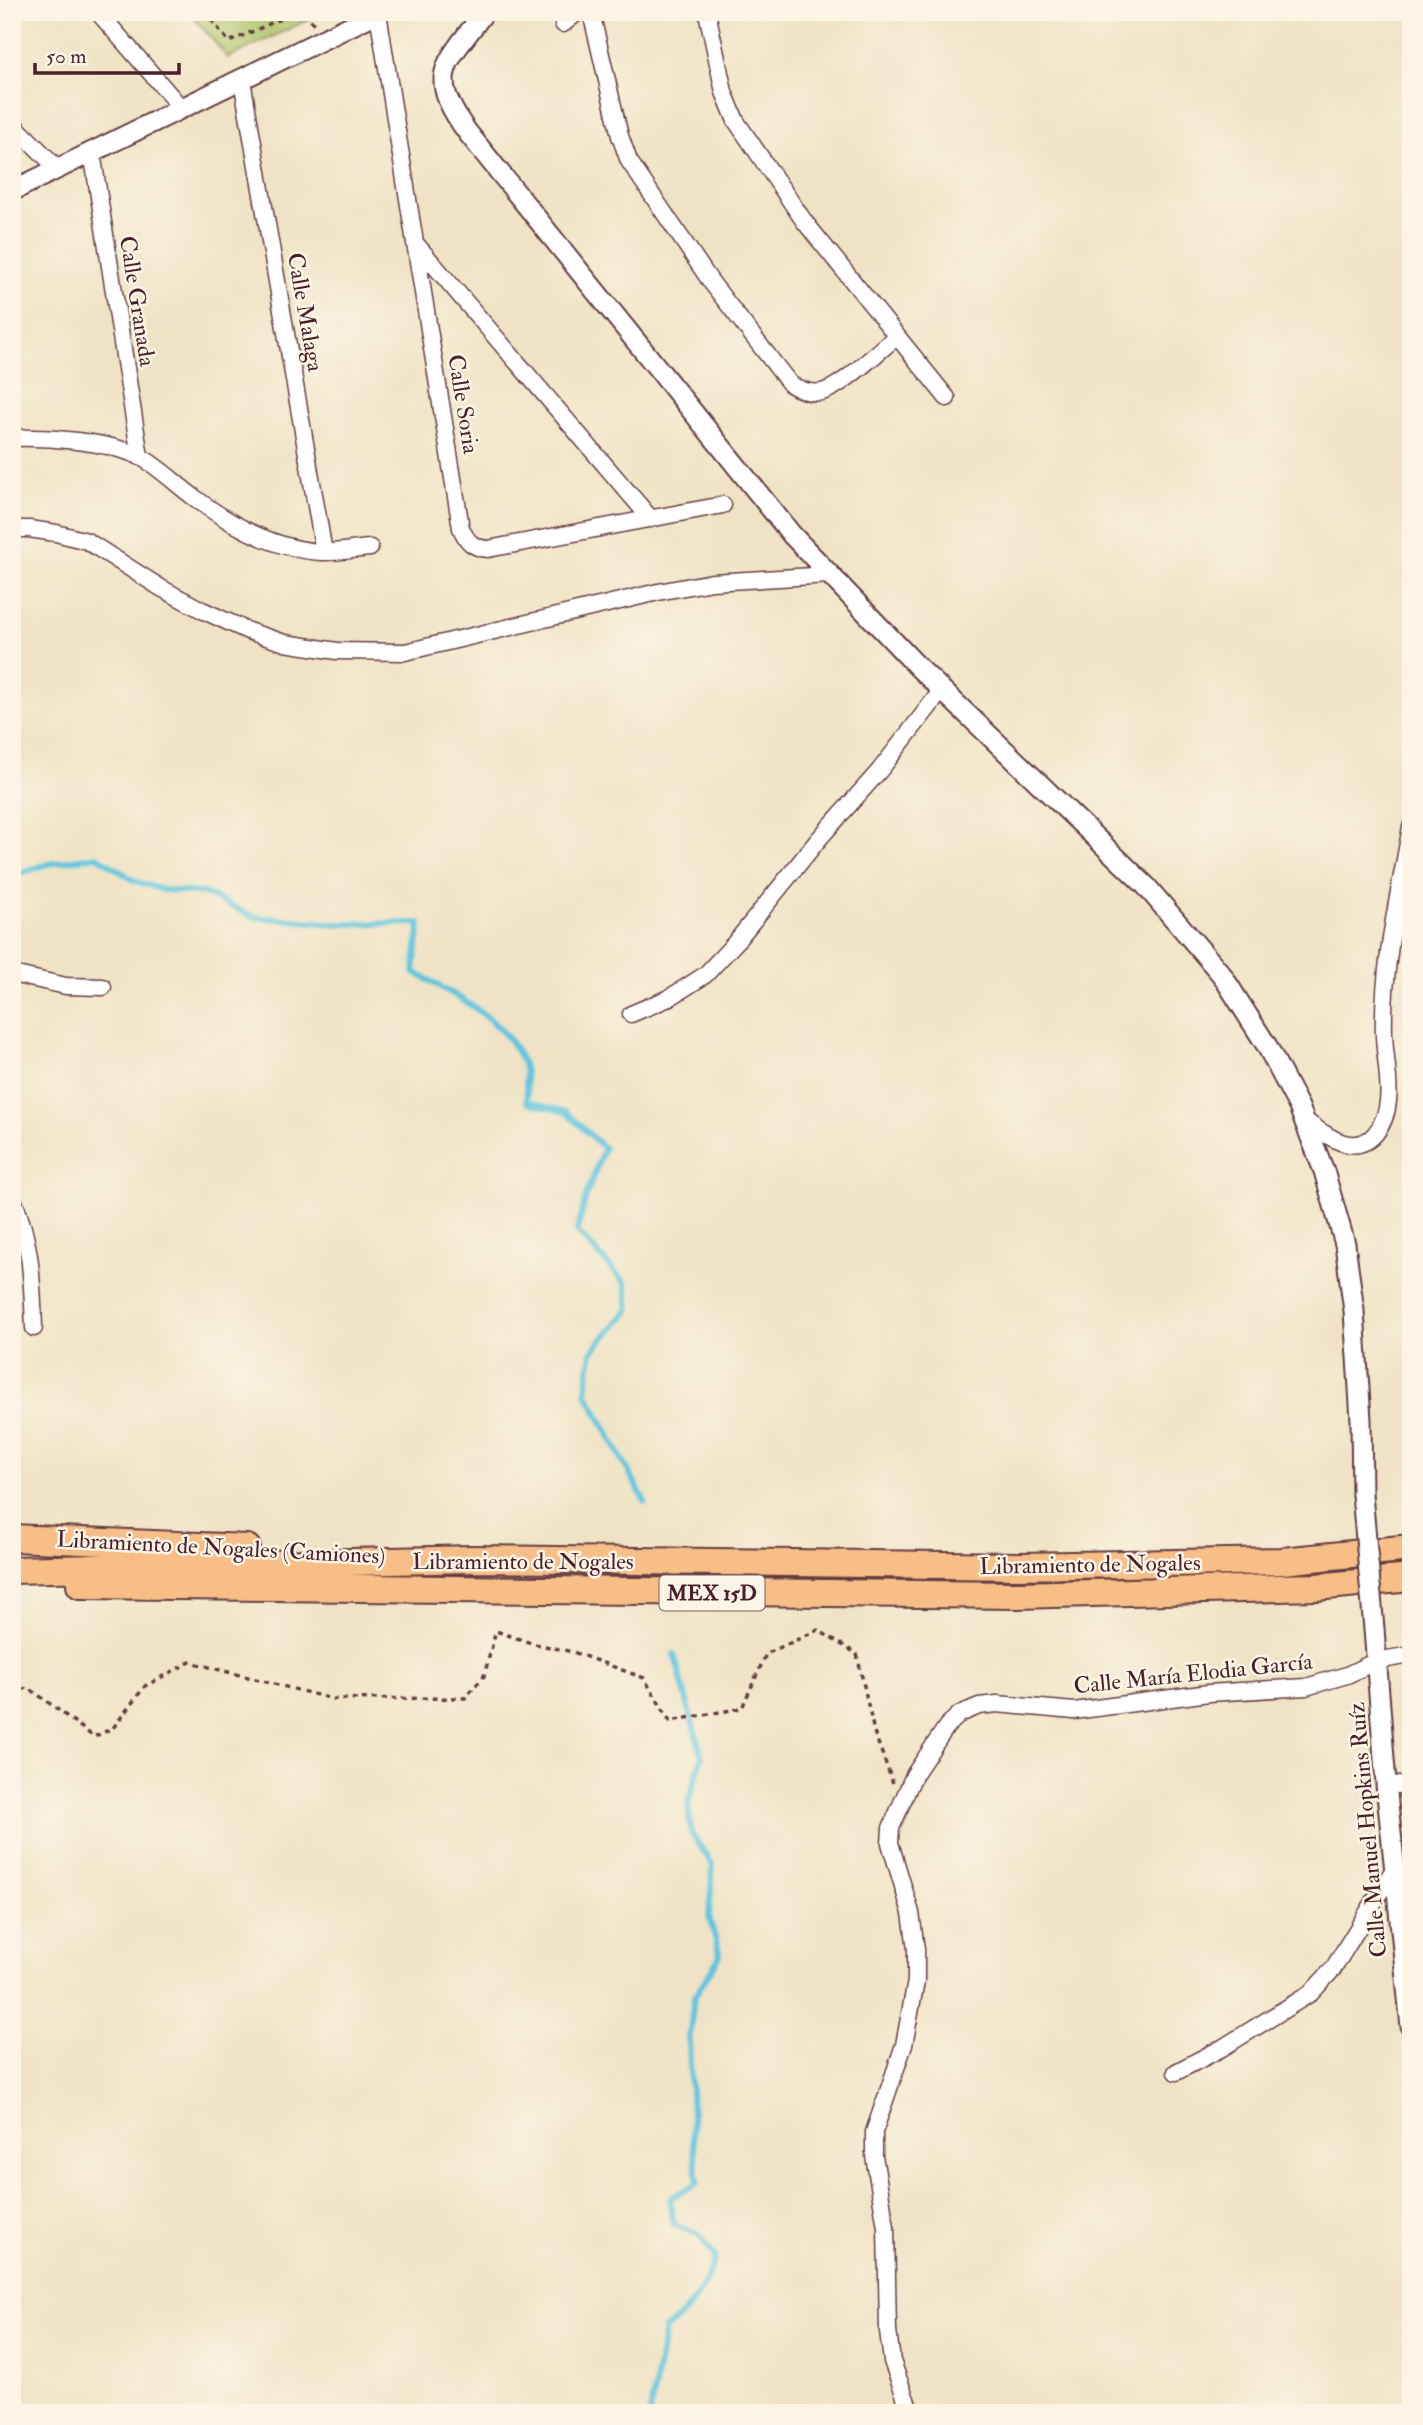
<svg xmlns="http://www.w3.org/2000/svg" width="1423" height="2425" font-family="'IM FELL Double Pica',serif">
<rect width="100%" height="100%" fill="#fcf5e5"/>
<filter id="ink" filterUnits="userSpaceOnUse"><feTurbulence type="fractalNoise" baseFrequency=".0143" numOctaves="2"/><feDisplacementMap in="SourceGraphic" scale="14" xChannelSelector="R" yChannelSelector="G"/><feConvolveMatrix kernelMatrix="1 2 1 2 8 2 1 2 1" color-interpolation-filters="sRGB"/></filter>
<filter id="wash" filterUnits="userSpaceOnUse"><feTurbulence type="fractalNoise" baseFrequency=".00686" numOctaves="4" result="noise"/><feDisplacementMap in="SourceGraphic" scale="28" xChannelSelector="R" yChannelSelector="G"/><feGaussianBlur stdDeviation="1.57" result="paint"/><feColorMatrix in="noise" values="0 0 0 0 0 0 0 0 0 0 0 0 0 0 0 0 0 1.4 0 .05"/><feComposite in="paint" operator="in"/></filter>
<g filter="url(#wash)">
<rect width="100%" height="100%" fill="#f0e3c5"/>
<path fill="#acc266" stroke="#7b7048" stroke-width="2" d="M 189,12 L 324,12 L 228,58 Z"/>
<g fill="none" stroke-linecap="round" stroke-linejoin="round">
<path stroke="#60c5de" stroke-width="6" d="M 12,876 L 48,864 L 97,856 L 135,881 L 163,890 L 204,893 L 254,917 L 338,924 L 420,923 L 414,972 C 453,994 502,1017 521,1059 C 527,1071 526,1089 527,1102 L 566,1112 L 604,1148 L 586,1196 L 577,1231 L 626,1284 L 629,1310 L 592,1351 L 586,1392 L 645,1502
M 650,2413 L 665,2329 C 690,2311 706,2287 715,2257 L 698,2234 L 674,2225 L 670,2198 L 698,2183 L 693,2140 L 689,2040 L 694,1997 L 720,1956 L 709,1916 L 713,1865 L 691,1833 L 688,1803 L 702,1757 L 674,1654"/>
</g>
</g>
<g filter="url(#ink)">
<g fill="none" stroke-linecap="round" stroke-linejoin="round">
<g stroke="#633c42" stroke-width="19">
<path id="minor" d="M 98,12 L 182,109
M 591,12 L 620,136 L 629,161 L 711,282 L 790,384 C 800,390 810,394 822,392 C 842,387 880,350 897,336
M 707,12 L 724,92 L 736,121 L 804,221 L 947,398
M 378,13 L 461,528 C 467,542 473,548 488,549 L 723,505
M 563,24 L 578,12
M 242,80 L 324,552
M 12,123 L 58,169
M 92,152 L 140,457
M 416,244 L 651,519
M 12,438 C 50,437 105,441 139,456 C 157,465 178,486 195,498 C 232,526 275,549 321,552 C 337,553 354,549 370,548
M 12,529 L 29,529 L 56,533 L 87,541 L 161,588 L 202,610 L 248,631 L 285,643 L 337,651 L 405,652 L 658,592 L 712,582 L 830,575
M 12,974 L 66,986 L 103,987
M 631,1014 L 669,998 L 705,975 L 735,943 L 818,840 L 880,770 L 942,690
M 1304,1120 C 1324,1133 1353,1159 1375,1134 C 1398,1107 1385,1067 1384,1035 C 1382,965 1399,895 1411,827
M 12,1197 C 32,1242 32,1280 34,1328
M 1386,1784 L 1411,1786
M 1176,2072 L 1222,2048 L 1311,1993 L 1333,1969 L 1394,1869
M 911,2413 L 892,2361 L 888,2331 L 886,2227 L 874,2156 L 874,2132 L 904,2045 L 916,1981 L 916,1949 L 911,1913 L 890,1843 L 891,1828 L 914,1775 L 947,1726 L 960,1714 L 979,1706 L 997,1704 L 1074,1711 L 1209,1693 L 1306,1687 L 1347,1675 L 1376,1661 L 1411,1655"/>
</g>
<g stroke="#633c42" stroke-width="23">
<path id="tertiary" d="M 484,12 C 447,64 424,73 468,133 L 792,535 L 919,668 L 1146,886 L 1222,975 L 1267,1046 L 1299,1107 L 1324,1171 L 1345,1244 L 1354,1311 L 1361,1420 L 1362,1494
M 12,191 L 379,12
M 1374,1629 L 1386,1784 L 1411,2027"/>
</g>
<g stroke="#633c42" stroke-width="30">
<path id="trunk" d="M 12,1538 L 247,1548
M 12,1570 L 472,1559 L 1019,1566 L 1282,1561 L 1411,1548
M 80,1585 L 1017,1595 L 1316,1587 L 1411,1578"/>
</g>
<path stroke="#633c42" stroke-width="3.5" stroke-dasharray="5 5" stroke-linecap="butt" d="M 205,12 L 229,42 L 296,12
M 304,12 L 314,24
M 12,1691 L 29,1688 L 94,1737 L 113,1728 L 145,1686 L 190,1662 L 332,1699 L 465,1698 L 484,1676 L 496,1631 L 531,1643 L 573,1652 L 644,1678 L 670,1721 L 742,1708 L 766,1654 L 818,1630 L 857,1654 L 874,1732 L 893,1783"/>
<use href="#minor" stroke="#fff" stroke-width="16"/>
<use href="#tertiary" stroke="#fff" stroke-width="19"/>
<use href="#trunk" stroke="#f7be87" stroke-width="26"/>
<g stroke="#633c42" stroke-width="23" stroke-linecap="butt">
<path id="tertiary-bridge" d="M 1362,1494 L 1374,1629"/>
</g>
<use href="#tertiary-bridge" stroke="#fff" stroke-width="19"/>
</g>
</g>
<g text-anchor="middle" stroke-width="5" stroke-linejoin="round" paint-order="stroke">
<rect fill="#fcf5e5" stroke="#7f5f63" stroke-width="2" x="659.5" y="1575.5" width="105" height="35" rx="5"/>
<g font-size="21" font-weight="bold" fill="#4a1f2b">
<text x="712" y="1600">MEX 15D</text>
</g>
<g font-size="23" fill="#4a1f2b" stroke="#fcf5e5">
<text transform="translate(138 301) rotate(81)" y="8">Calle Granada</text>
<text transform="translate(306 312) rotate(80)" y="8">Calle Malaga</text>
<text transform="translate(464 404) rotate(81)" y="8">Calle Soria</text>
<text transform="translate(221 1547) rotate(3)" y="8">Libramiento de Nogales (Camiones)</text>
<text x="523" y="1569">Libramiento de Nogales</text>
<text transform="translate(1090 1564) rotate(-1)" y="8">Libramiento de Nogales</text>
<text transform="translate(1193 1673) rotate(-6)" y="8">Calle María Elodia García</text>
<text transform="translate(1367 1830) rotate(-95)" y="8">Calle Manuel Hopkins Ruíz</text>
</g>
</g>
<rect width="1423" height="2425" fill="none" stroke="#fcf5e5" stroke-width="42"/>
<path d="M35 63v10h144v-10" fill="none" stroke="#4a1f2b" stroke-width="3.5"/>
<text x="46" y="63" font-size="21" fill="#4a1f2b" stroke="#fcf5e5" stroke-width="5" paint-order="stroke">50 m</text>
</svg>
